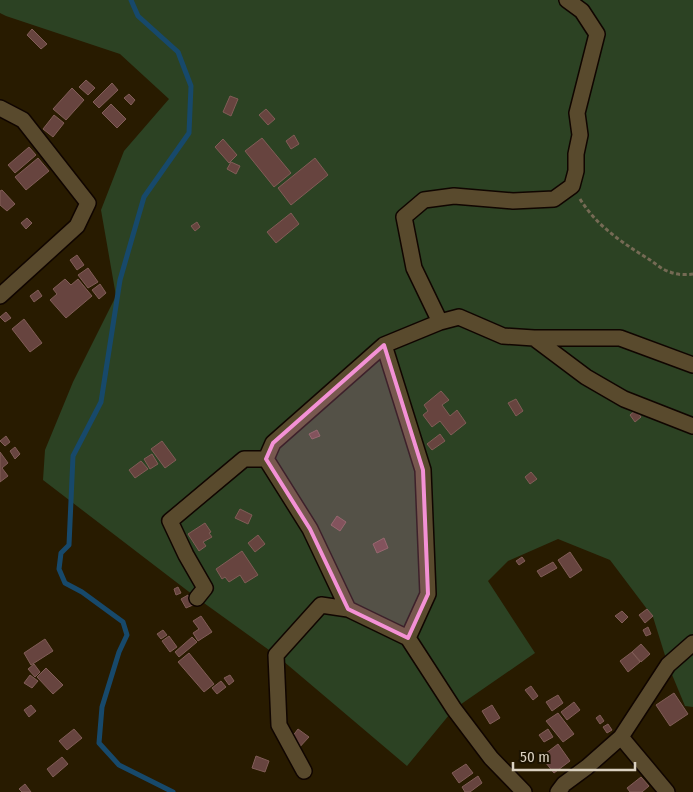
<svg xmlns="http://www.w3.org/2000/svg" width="693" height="792" font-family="'Fira Sans Condensed',sans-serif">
<rect width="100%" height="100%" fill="#281b00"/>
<path fill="#2c4223" d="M 0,0 L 693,0 L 693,707 L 685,706 L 668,665 L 653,617 L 610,560 L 558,539 L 508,561 L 488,581 L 535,653 L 454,709 L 407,766 L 276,655 L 197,598 L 43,480 L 45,450 L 73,382 L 116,296 L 101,210 L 124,151 L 169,99 L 120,54 L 6,16 L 0,13 Z"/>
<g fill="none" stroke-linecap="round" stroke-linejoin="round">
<path stroke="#17496b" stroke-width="5" d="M 131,0 L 138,16 L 178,52 L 191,86 L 189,133 L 144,197 L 120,280 L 101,402 L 73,456 L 69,545 L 61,553 L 59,569 L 65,583 L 82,592 L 123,622 L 127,635 L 119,652 L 102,707 L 99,743 L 119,765 L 173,792"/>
</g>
<path fill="#67443f" stroke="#815d57" d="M 32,29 L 47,44 L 41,49 L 27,35 Z
M 86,80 L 95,88 L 88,95 L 79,87 Z
M 112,83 L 118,90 L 99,108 L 93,102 Z
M 72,88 L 84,100 L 66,120 L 53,109 Z
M 129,94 L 135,100 L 131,105 L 124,98 Z
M 230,96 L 238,99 L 231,116 L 223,112 Z
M 111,104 L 126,119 L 117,128 L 102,113 Z
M 266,109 L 275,119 L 268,125 L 259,115 Z
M 54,115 L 64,123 L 53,137 L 43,129 Z
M 294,135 L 299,144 L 291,149 L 286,141 Z
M 262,138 L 291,173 L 274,187 L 245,151 Z
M 223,139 L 237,155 L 229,163 L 215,147 Z
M 29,147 L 36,155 L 15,173 L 8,165 Z
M 38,158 L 49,171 L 26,190 L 15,177 Z
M 315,158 L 328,175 L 291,205 L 278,188 Z
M 231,162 L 240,166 L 236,174 L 227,169 Z
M 2,190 L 15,204 L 7,211 L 0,205 L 0,191 Z
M 291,213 L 299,224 L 276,243 L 267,232 Z
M 27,218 L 32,223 L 26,229 L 21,223 Z
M 197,222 L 200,227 L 195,231 L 191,226 Z
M 77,255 L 84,265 L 77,270 L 70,260 Z
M 88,268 L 98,282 L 88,288 L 78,275 Z
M 65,279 L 71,285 L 78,279 L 92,296 L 66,318 L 50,300 L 57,294 L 53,289 Z
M 100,284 L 106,293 L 99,299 L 92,290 Z
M 38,290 L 42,296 L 34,302 L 30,296 Z
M 6,312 L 11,318 L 5,322 L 0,317 Z
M 24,319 L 42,343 L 30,352 L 12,329 Z
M 441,391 L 449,400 L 442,405 L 450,416 L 457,410 L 466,423 L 451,435 L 440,421 L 432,427 L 423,415 L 428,411 L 424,405 Z
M 516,399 L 523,411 L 516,416 L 508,403 Z
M 636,410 L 641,417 L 635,422 L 630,415 Z
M 317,430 L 320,436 L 312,439 L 309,434 Z
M 440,434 L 445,441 L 432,450 L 427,444 Z
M 6,436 L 10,442 L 5,446 L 0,441 Z
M 162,441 L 176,460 L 165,468 L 151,449 Z
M 15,447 L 20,454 L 15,459 L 10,451 Z
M 0,452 L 8,463 L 2,468 L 8,476 L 0,482 Z
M 152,454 L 158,464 L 150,469 L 144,459 Z
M 141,461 L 148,469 L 135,478 L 129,470 Z
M 531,472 L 537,479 L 530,484 L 525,477 Z
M 240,509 L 252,515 L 248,524 L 235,518 Z
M 337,516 L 346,522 L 340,531 L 331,525 Z
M 205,523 L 211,532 L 209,533 L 212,537 L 203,542 L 206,546 L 199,551 L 188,534 Z
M 258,535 L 265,544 L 255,552 L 248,543 Z
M 384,538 L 388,548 L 377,553 L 373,544 Z
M 242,551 L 258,575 L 245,583 L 240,575 L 229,582 L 225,577 L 222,579 L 216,569 Z
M 570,552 L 582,570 L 570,578 L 558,560 Z
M 522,557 L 525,561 L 519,565 L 516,561 Z
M 553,562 L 557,568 L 541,577 L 537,571 Z
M 178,587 L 181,593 L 176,595 L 174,589 Z
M 188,595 L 193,605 L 186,608 L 181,599 Z
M 647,609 L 653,616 L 645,623 L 639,615 Z
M 622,611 L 628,617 L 622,623 L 615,616 Z
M 201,616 L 212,632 L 198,641 L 193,633 L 199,629 L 193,621 Z
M 648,627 L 651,634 L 646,636 L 643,630 Z
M 163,630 L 167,635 L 161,639 L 157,634 Z
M 169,636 L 177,647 L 170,652 L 162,641 Z
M 192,637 L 197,642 L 179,657 L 175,652 Z
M 45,639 L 53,651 L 31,665 L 24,653 Z
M 641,644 L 650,654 L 641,662 L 632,652 Z
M 632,652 L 640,662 L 628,672 L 620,661 Z
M 189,653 L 214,684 L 204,692 L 178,662 Z
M 34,664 L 40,672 L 35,677 L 28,669 Z
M 46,668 L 63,685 L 53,694 L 37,677 Z
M 30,675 L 38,681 L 32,688 L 24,683 Z
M 230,675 L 234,681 L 229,685 L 224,678 Z
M 221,681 L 226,687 L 217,694 L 212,688 Z
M 531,686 L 538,696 L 533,700 L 525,690 Z
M 674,693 L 688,714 L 670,726 L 656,705 Z
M 558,695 L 563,703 L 552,711 L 546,702 Z
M 574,702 L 580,710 L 567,720 L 561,712 Z
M 31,705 L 36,711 L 29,717 L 24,710 Z
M 492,705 L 500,718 L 490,724 L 482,711 Z
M 558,713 L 574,734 L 563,742 L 546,721 Z
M 600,715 L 604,721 L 600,724 L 596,718 Z
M 608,724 L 612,730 L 607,733 L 603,727 Z
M 74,729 L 82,738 L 67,750 L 59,741 Z
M 298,729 L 309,737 L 296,751 L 292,737 Z
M 548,729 L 553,737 L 544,742 L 539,735 Z
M 558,744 L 570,761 L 554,773 L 541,757 Z
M 256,756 L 269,761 L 265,772 L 252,768 Z
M 62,757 L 68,764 L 53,777 L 47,769 Z
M 466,764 L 473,773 L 459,783 L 452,773 Z
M 478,776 L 482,783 L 470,792 L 465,792 L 462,787 Z
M 641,777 L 649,786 L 642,792 L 630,792 L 627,788 Z
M 25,784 L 31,792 L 22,792 L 19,789 Z"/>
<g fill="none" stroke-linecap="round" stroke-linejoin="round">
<g stroke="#100500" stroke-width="18">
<path id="minor" d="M 0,108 L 23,120 L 88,203 L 77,226 L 0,296
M 440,322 L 414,268 L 404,217 L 424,200 L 454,196 L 513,201 L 554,199 L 572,186 L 576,171 L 576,154 L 580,135 L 577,113 L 597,34 L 582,11 L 567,0
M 534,338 L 586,377 L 624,399 L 693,426
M 384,345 L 423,470 L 428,594 L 408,638
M 197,598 L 205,588 L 186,555 L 170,521 L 244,459 L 266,459
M 621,737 L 667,792
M 304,771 L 279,725 L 276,655 L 321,605 L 348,609
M 524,792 L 491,758 L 454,709 L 408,638 L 348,609 L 310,529 L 266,459 L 273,443 L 384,345 L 440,322 L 459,317 L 503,336 L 534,338 L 620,338 L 693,365
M 558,792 L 564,784 L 587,767 L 621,737 L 668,665 L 693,643"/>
</g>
<path stroke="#756a54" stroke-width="3" stroke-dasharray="4 2.5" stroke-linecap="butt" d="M 580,199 C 596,225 621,242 647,258 C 654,262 662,270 670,272 C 677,275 686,275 693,274"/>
<use href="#minor" stroke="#594a2d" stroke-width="15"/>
</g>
<path fill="#f391d5" fill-opacity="0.2" stroke="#f391d5" stroke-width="4" stroke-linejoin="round" d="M 384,345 L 423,470 L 428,594 L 408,638 L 348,609 L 310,529 L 266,459 L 273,443 Z"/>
<path d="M513 762v8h122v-8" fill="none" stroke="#dad1c1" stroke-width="2.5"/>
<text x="520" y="762" font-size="15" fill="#dad1c1" stroke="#1c1300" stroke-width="4" paint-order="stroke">50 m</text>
</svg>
